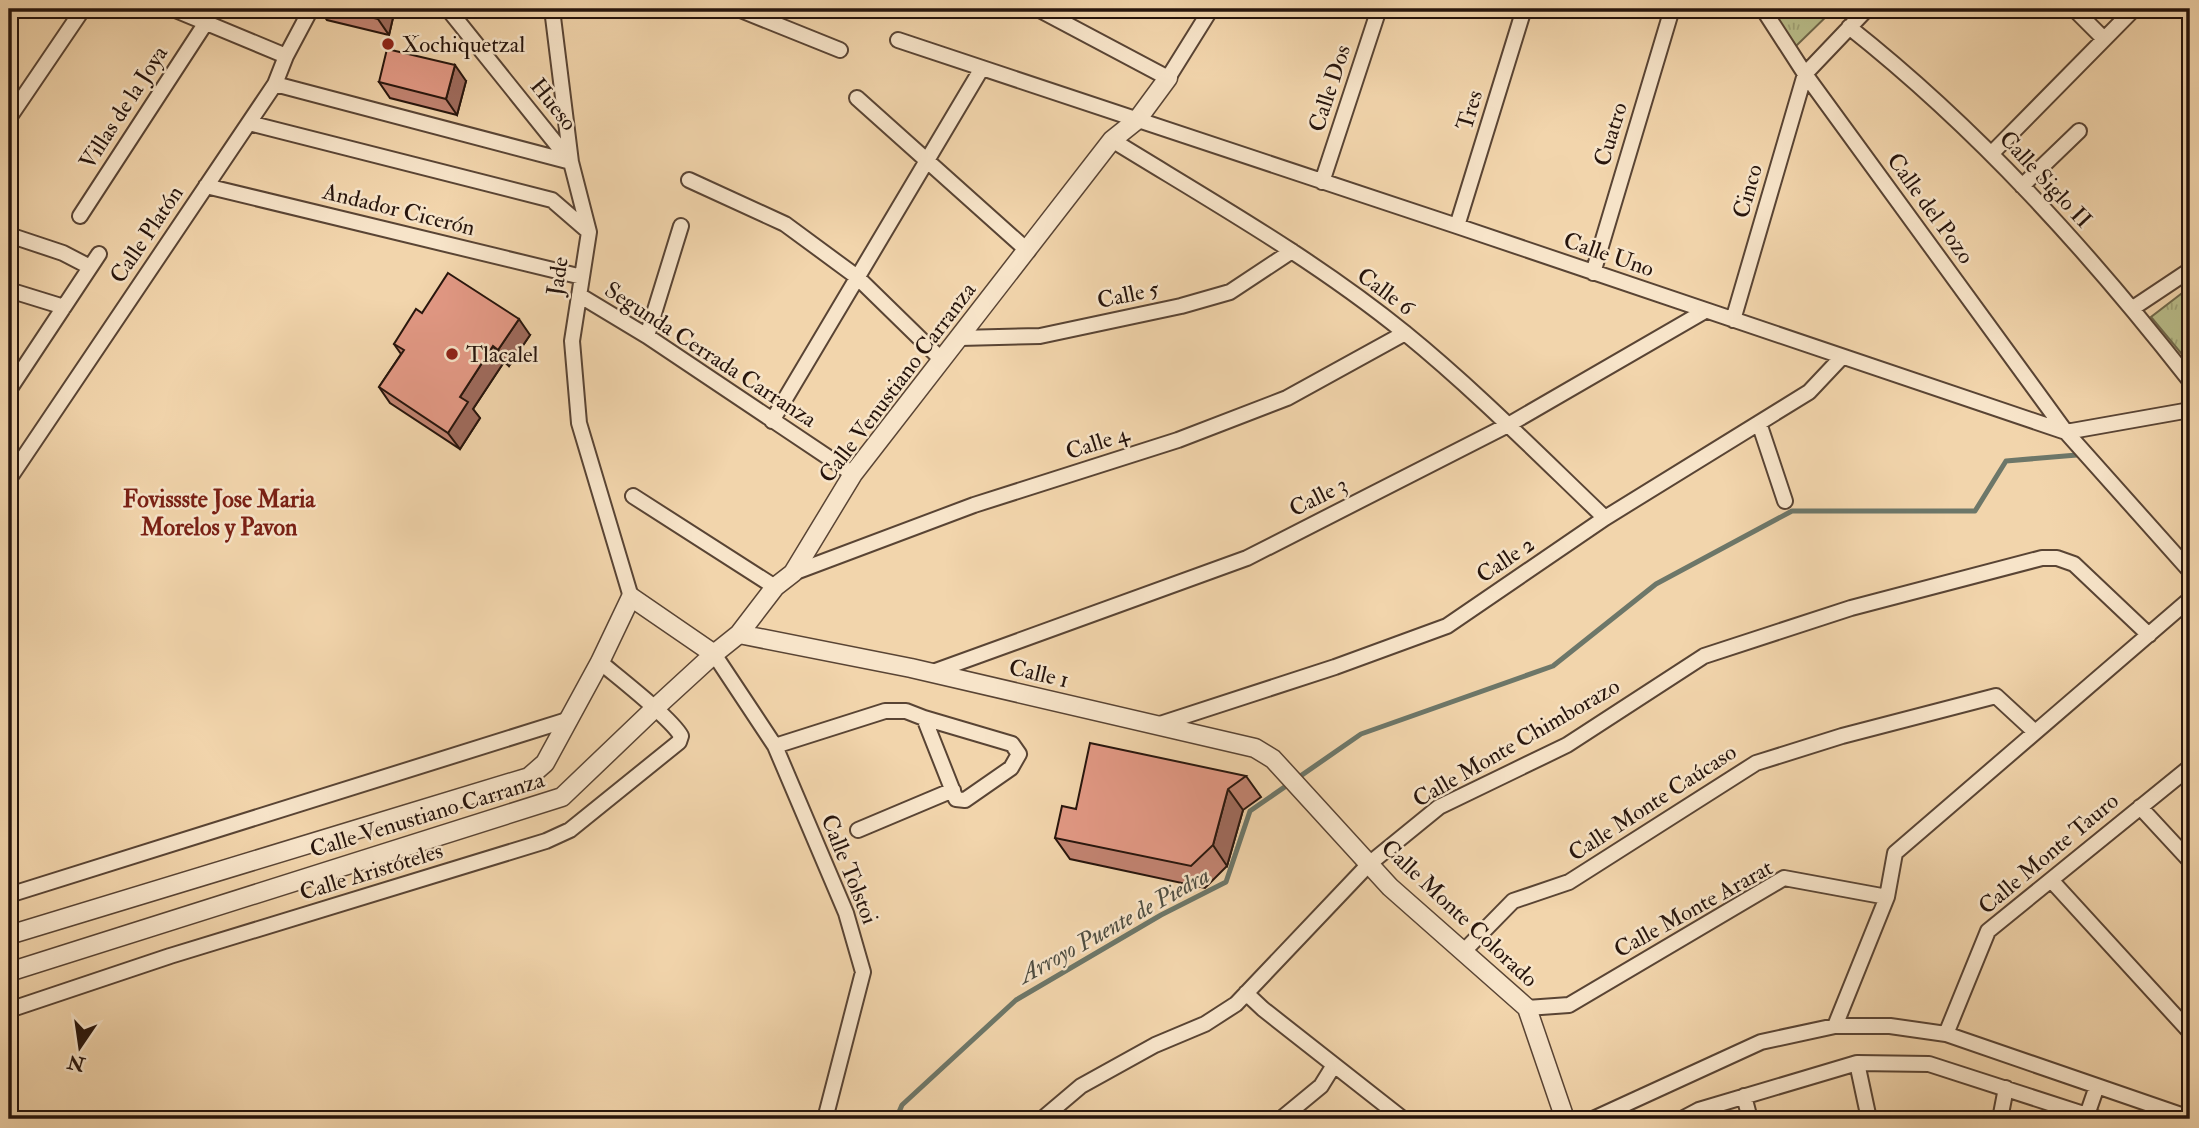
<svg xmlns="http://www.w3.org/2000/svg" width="2199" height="1128" font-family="'IM FELL Double Pica',serif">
<defs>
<pattern id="grass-tufts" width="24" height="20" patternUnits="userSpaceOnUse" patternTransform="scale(1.75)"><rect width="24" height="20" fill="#b9bd8a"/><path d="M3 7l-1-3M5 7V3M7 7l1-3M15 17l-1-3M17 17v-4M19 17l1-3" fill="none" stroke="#9fa276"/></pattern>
</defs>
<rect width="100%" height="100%" fill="#f2d5ac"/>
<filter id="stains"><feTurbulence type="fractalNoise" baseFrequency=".00286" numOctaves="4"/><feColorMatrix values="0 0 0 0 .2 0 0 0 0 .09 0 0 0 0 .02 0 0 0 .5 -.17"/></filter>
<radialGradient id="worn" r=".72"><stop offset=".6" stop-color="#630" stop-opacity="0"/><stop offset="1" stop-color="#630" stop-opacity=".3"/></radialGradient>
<path fill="url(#grass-tufts)" stroke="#70684b" stroke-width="2" d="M 1768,9 L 1834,9 L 1794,48 Z
M 2190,287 L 2190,364 L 2151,317 Z"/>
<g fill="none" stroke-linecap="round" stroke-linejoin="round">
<path stroke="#6d7769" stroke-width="5" d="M 896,1119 L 902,1105 L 1016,1000 L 1161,915 L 1226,882 L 1250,811 L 1361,734 L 1553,666 L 1656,584 L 1792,511 L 1975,511 L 2006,461 L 2077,455"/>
<g stroke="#594434" stroke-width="18">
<path id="minor" d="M 173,9 L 286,56
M 448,9 L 570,161
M 552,9 L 571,162 L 589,232 L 572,341 L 579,423 L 631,597
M 738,9 L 840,50
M 1038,9 L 1168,78 L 1211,9
M 1763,9 L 1805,74 L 2066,432 L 2190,571
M 2074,9 L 2104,39
M 1849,27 C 1978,129 2089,252 2190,381
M 898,40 L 1457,226 L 2066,432 L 2190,410
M 275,84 L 571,162
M 857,98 L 1028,251
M 9,118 L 83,9
M 249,123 L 552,200 L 589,232
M 1112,140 C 1211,201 1314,259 1405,333 C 1475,390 1539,455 1605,518
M 1992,153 L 2134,9
M 2190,162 L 2190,163
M 689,180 L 785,224 L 857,277 L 942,360
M 1322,182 L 1379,9
M 206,186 L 582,277
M 2022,186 L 2079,131
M 80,216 L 205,24
M 1457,226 L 1524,9
M 9,235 L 63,253 L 90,267
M 1593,273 L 1672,9
M 9,290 L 64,307
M 579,295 L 647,336 L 853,474
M 2133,308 L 2190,270
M 1733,320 L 1805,74 L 1867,9
M 647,336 L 681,226
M 960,338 L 1040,336 L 1181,306 L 1230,292 L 1292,251
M 9,390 L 99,254
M 772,421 L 982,68
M 1759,423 L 1785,501
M 9,479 L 275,84 L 286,56 L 311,9
M 633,496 L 775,587
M 793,573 L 974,505 L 1178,440 L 1287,398 L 1405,333
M 714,654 L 775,746 L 846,913 L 863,972 L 825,1119
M 930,673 L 1247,558 L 1508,425 L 1705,311
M 1157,725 L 1335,667 L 1447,626 L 1605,518 L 1809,392 L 1842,357
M 775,746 L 885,711 L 906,711 L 924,718 L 956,799 L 965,800 L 1011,768 L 1019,754 L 1012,744 L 924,718
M 2140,807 L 2190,861
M 858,830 L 953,790
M 2051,880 L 2190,1032
M 9,895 L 567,720
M 1463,952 L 1513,901 L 1569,882 L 1756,763 L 1842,736 L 1996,696 L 2035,732
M 1246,993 L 1263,1009 L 1403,1119
M 1527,1008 L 1569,1005 L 1784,878 L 1887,897
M 9,1010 L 170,956 L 546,841 L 570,830 L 679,742 L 681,736 C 671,718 619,678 600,662
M 1835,1026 L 1887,897 L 1895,853 L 2190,599
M 1946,1034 L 1988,931 L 2190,767
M 1857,1063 L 1869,1119
M 1744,1096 L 1750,1119
M 2087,1115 L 2097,1086
M 1042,1119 L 1081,1086 L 1155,1045 L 1205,1024 L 1236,1004 L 1369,864 L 1439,807 L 1567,745 L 1704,656 L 1851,608 L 2042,558 L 2057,558 L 2074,564 L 2149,635
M 1281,1119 L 1321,1086 L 1334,1065
M 1593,1119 L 1761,1042 L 1835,1026 L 1890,1026 L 1946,1034 L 2190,1118
M 1682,1119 L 1699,1110 L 1857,1063 L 1929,1064 L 2099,1119
M 2000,1119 L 2006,1088"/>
</g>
<g stroke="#594434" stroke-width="21">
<path id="tertiary" d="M 739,634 L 911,668 L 1255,748 L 1273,759 L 1390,887 L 1527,1008 L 1565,1119
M 9,935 L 529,777 L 545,763 L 600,662 L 631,597 L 714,654
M 9,972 L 562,797 L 654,709 L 714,654 L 739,634 L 775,587 L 793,573 L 853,474 L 1112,140 L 1137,120 L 1168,78"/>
</g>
<use href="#minor" stroke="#f7e4c9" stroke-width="14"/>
<use href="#tertiary" stroke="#f7e4c9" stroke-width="18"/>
</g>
<path fill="#c38472" stroke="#26140c" stroke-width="2" d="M 319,9 L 395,9 L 389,35 L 327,20 Z
M 466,81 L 457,115 L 390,98 L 379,82 Z
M 422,313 L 530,335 L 509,366 L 504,362 L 473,409 L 480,418 L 460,449 L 390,403 L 379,387 L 401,354 L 394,344 Z
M 1246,776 L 1261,797 L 1243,810 L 1227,866 L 1205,888 L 1070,859 L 1055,838 L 1076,809 Z"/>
<path fill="#9f6b5d" stroke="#26140c" stroke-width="2" d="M 380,9 L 395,9 L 389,35 L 378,19 Z
M 455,65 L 466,81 L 457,115 L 446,99 Z
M 519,319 L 530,335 L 509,366 L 498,350 Z
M 493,346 L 504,362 L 473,409 L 480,418 L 460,449 L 448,433 L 460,397 Z
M 1228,789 L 1243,810 L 1227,866 L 1213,845 Z"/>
<path fill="#e39985" stroke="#26140c" stroke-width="2" d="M 337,9 L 380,9 L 378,19 Z
M 387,49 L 455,65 L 446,99 L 379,82 Z
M 448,273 L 519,319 L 498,350 L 493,346 L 460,397 L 468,402 L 448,433 L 379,387 L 404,350 L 394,344 L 416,309 L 422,313 Z
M 1090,743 L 1246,776 L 1228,789 L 1213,845 L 1191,866 L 1055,838 L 1062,806 L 1076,809 Z"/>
<g fill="#8f2418" stroke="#f7e4c9" stroke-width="2.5">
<circle cx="388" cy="44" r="7"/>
<circle cx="452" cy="354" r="7"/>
</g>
<g text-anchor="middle" stroke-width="5" stroke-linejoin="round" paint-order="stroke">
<g font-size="23" fill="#26140c" stroke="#f7e4c9" text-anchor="start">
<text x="402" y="52">Xochiquetzal</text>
<text x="466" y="362">Tlacalel</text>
</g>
<g font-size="23" fill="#26140c" stroke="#f7e4c9">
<text transform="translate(1329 88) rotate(-72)" y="8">Calle Dos</text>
<text transform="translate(554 104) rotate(51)" y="8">Hueso</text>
<text transform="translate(123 107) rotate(-57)" y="8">Villas de la Joya</text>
<text transform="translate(1469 110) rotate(-73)" y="8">Tres</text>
<text transform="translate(1610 134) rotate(-73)" y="8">Cuatro</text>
<text transform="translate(2046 179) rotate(47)" y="8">Calle Siglo II</text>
<text transform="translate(1747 191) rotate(-74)" y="8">Cinco</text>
<text transform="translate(1931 208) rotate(54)" y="8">Calle del Pozo</text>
<text transform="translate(399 209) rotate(14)" y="8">Andador Cicerón</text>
<text transform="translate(146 234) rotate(-56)" y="8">Calle Platón</text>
<text transform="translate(1609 254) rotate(19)" y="8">Calle Uno</text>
<text transform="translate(557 276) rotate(-81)" y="8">Jade</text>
<text transform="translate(1386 291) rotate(36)" y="8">Calle 6</text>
<text transform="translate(1128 294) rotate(-12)" y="8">Calle 5</text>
<text transform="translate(711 354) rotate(33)" y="8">Segunda Cerrada Carranza</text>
<text transform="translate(897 382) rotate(-53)" y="8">Calle Venustiano Carranza</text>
<text transform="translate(1097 442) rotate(-18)" y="8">Calle 4</text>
<text transform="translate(1318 496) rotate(-27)" y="8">Calle 3</text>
<text transform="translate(1505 559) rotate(-34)" y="8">Calle 2</text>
<text transform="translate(1039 673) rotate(13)" y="8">Calle 1</text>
<text transform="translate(1516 742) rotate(-30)" y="8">Calle Monte Chimborazo</text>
<text transform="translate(1652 802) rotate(-33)" y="8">Calle Monte Caúcaso</text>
<text transform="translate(427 814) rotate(-17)" y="8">Calle Venustiano Carranza</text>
<text transform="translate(2048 853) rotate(-40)" y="8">Calle Monte Tauro</text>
<text transform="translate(850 869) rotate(68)" y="8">Calle Tolstoi</text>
<text transform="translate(371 871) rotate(-17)" y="8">Calle Aristóteles</text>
<text transform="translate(1693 908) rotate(-29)" y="8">Calle Monte Ararat</text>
<text transform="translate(1460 913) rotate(43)" y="8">Calle Monte Colorado</text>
</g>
<g font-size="24" font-weight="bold" fill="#7a1f14" stroke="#f7e4c9">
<text x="219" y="507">Fovissste Jose Maria<tspan x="219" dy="28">Morelos y Pavon</tspan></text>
</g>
<g font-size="24" font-style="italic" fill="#4f4e42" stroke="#f7e4c9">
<text transform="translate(1114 925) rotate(-29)" y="8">Arroyo Puente de Piedra</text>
</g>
</g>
<rect width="2199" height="1128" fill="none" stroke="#f2d5ac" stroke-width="35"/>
<rect x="10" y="10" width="2178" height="1107" fill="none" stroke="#26140c" stroke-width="3.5"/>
<rect x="18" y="18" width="2164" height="1093" fill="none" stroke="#26140c" stroke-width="2"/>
<g transform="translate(80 1047) rotate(193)" stroke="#f7e4c9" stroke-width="5" paint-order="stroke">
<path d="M0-5L12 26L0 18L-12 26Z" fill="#26140c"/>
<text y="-10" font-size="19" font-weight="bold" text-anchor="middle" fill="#26140c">N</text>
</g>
<rect width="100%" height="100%" filter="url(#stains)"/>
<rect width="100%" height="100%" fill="url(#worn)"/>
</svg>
